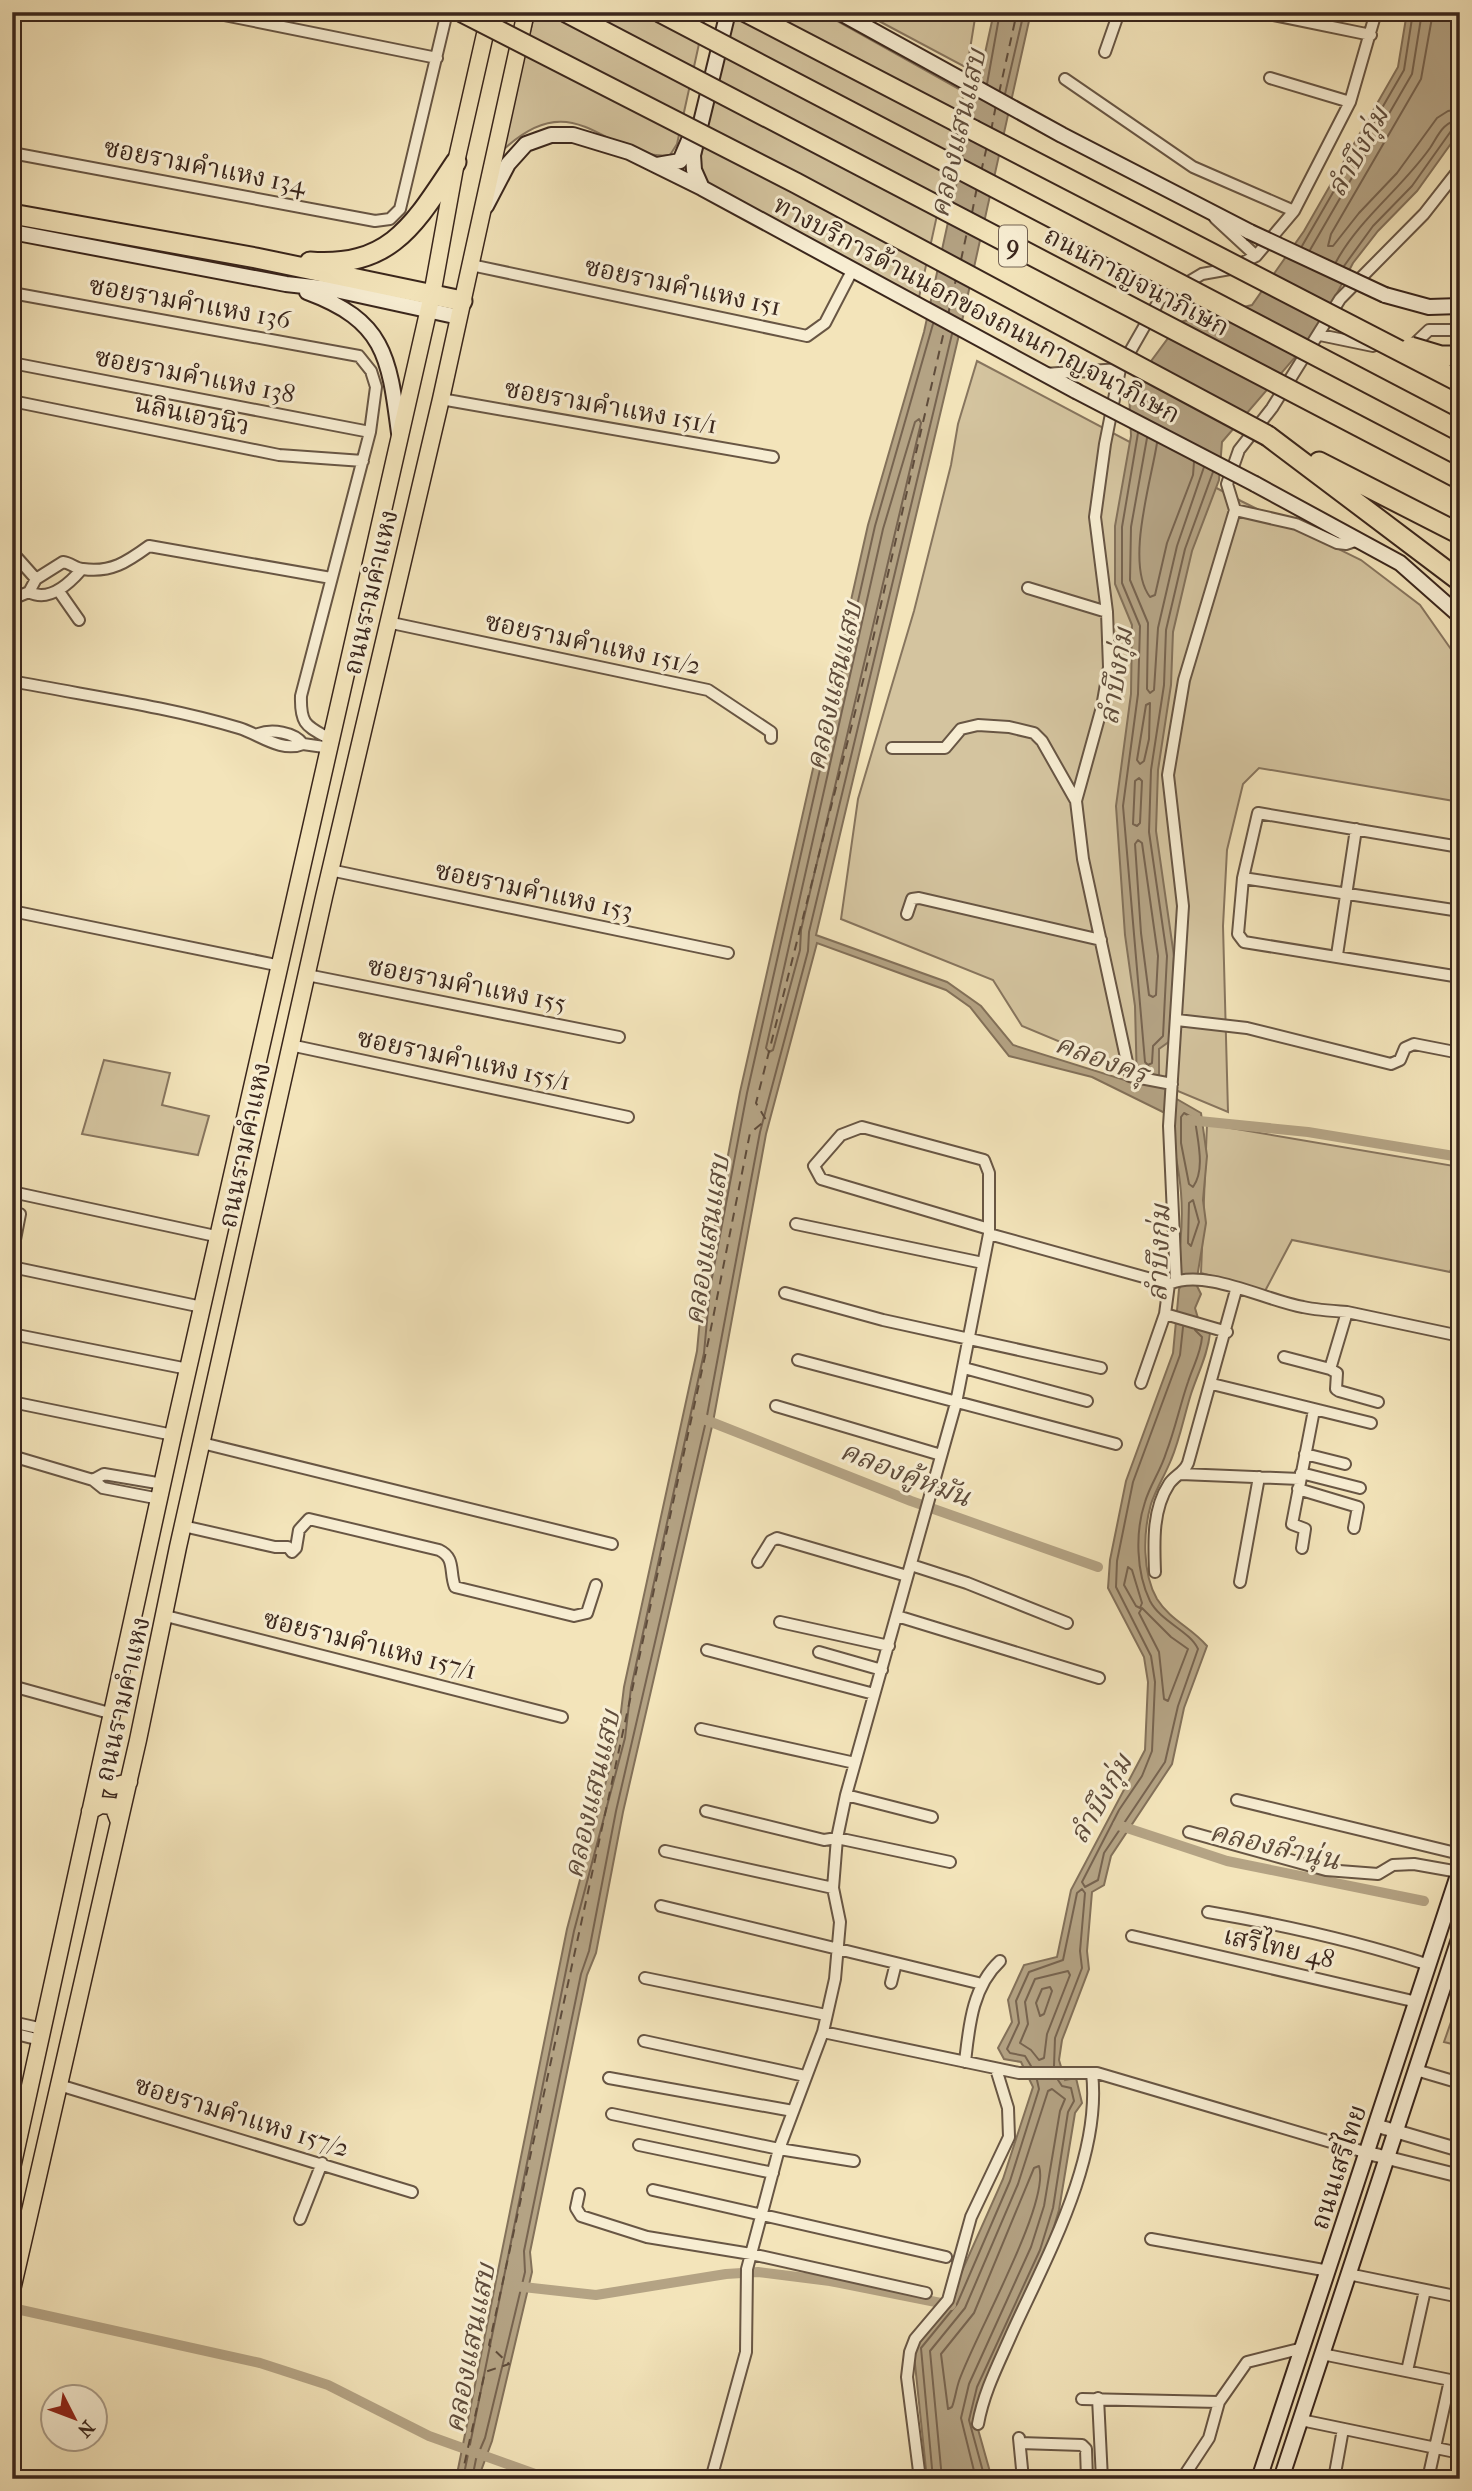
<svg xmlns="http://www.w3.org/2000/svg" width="1472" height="2491" font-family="'IM FELL French Canon','Noto Serif Thai',serif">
<rect width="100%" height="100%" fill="#f3e4ba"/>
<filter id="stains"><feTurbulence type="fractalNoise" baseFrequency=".00286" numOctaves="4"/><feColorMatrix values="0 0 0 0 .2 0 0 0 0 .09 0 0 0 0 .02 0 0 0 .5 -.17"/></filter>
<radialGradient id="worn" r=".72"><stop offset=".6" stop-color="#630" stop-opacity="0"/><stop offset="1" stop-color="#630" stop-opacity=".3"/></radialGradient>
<path fill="#d4c49f" stroke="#87755e" stroke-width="2" d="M 535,12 L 706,12 L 677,144 L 670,155 C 605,162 577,79 501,152 Z
M 732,12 L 806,12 L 837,21 L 964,92 L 918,302 L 705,184 L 699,165 Z
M 862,12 L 976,12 L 967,68 Z
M 977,361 L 1241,501 L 1361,560 L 1420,605 L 1460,662 L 1460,802 L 1259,768 L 1243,784 L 1227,850 L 1223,926 L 1228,1112 L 1022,1026 L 993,980 L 841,919 L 858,799 L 914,611 L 951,465 L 958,424 Z
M 104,1060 L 170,1073 L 162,1105 L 209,1116 L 198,1155 L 82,1134 Z
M 1207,1124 L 1460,1167 L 1460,1242 L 1450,1272 L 1292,1240 L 1265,1291 L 1201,1273 Z
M 1460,1996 L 1460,2046 L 1444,2042 Z"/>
<path fill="#b4a384" stroke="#83715a" stroke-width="2" d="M 994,12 L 1031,12 L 958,339 L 816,935 L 947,982 L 981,1006 L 1013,1045 L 1137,1084 L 1135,1006 L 1125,935 L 1116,806 L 1131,694 L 1132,625 L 1115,584 L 1115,526 L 1131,436 L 1129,391 L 1180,322 L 1252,305 L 1304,231 L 1398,67 L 1407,12 L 1460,12 L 1460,131 L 1417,191 L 1378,231 L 1353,263 L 1316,333 L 1222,442 L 1219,480 L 1192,551 L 1173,632 L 1171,685 L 1158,770 L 1156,831 L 1174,956 L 1170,1041 L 1159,1049 L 1159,1082 L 1175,1098 L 1201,1113 L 1207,1156 L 1203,1200 L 1206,1223 L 1196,1284 L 1201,1294 L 1195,1308 L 1200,1325 L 1210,1333 C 1208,1354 1198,1373 1191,1394 C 1184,1416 1180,1439 1171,1460 C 1165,1475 1156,1489 1151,1504 C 1143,1532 1142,1573 1157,1599 C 1170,1620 1192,1628 1207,1646 L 1184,1708 L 1172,1764 L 1111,1856 L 1104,1885 L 1092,1892 L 1087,1951 L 1089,1969 L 1062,2040 L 1059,2060 L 1065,2080 L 1076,2078 L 1082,2103 L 1075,2113 L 1059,2210 L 1046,2253 L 976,2422 L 992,2479 L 927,2479 L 913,2345 L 954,2289 L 1003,2179 L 1033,2087 L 1021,2062 L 1004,2059 L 998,2048 L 1012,2022 L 1008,2000 L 1024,1965 L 1057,1957 L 1071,1890 L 1145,1750 L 1148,1682 L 1144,1657 L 1108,1588 L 1110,1560 L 1126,1481 L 1173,1353 L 1179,1289 L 1183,1283 L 1176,1274 C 1187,1213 1182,1172 1165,1113 L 1092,1077 L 1009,1056 L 970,1007 L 946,990 L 817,943 L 766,1134 L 713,1422 L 623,1812 L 596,1953 L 587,1975 L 530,2252 L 532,2272 L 492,2441 L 478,2479 L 456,2479 L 567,1929 L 618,1736 L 624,1687 L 697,1351 L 703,1287 L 740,1092 L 868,525 L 924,332 Z"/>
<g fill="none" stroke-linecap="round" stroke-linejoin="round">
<path stroke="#776450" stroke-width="2" d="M 1433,12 L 1421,79 L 1331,234 L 1328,246 L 1333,246 L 1359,213 L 1397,173 L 1437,118 L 1448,111 L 1460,109
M 987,84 L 1000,12
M 1005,94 L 1024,12
M 1302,246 L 1404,70 L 1413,12
M 1310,250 L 1412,74 L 1422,12
M 1336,262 C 1359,219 1402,188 1430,148 C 1438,136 1443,121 1460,120
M 1344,266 L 1373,226 L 1412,186 L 1451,131 L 1460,128
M 919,419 L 921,423 L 801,930 L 800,950 L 773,1050 L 769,1052 L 766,1048 L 883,529 L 915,422 Z
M 1138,433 L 1122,527 L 1122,583 L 1140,626 L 1138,694 L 1123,806 L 1145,1062 L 1148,1065 L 1152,1063 L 1153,1046 L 1163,1036 L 1167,956 L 1149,832 L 1151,770 L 1164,685 L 1166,630 L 1185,549 L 1213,472
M 1147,438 L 1131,527 L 1130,580 L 1148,623 L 1147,689 L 1150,693 L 1154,690 L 1158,628 L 1177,546 L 1204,467
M 1157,443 C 1151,482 1125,564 1150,597 L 1155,595 L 1167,543 L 1193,475 L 1194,462
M 1150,703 L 1149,739 L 1144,761 L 1140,764 L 1137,760 L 1146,705 Z
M 1139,778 L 1142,781 L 1140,823 L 1137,826 L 1133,824 L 1135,781 Z
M 1138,840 L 1142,843 L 1158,956 L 1156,995 L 1153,997 L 1149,995 L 1141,933 L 1135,844 Z
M 1184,1113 L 1195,1119 C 1197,1139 1206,1169 1193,1187 L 1189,1184 L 1181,1143 L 1181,1117 Z
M 1193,1200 L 1199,1222 L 1191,1246 L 1188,1243 L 1189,1203 Z
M 1183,1327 L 1180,1355 L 1133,1482 L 1117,1561 L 1116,1587 L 1151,1656 L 1155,1682 L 1152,1751 L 1142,1776 L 1119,1810 L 1082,1882 L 1085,1887 L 1098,1880 L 1104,1853 L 1165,1762 L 1178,1706 L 1198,1649 C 1190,1631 1161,1622 1150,1601 C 1136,1572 1135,1532 1145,1502 C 1150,1485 1161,1470 1166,1453 C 1175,1430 1180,1405 1188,1382 C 1193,1366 1201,1353 1202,1337 L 1195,1330
M 1128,1567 L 1132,1570 L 1142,1603 L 1140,1608 L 1136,1606 L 1124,1585 Z
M 1142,1608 L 1171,1637 L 1188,1649 L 1168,1701 L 1164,1699 L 1159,1652 L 1139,1613 Z
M 1068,1971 L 1070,1975 L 1047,2034 L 1044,2058 L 1039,2060 L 1031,2050 L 1020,2043 L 1028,2024 L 1025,2002 L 1035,1979 Z
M 1050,1987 L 1052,1991 L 1044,2014 L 1040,2016 L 1036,2003 L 1042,1989 Z
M 1031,2066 L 1025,2056 L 1010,2053 L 1007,2049 L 1019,2023 L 1016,2001 L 1029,1972 L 1063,1960 L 1077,1893 L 1082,1889 L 1085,1893 L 1080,1951 L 1082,1968 L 1055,2038 L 1054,2066
M 1039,2166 C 1051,2203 973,2339 959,2381 C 956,2390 955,2399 952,2407 L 948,2409 L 941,2354 L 974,2313 L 1034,2168 Z
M 463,2479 L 574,1931 L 625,1738 L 631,1688 L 704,1353 L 710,1288 L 747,1093 L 875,526 L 933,324
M 472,2479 L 476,2459 L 485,2438 L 525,2272 L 524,2251 L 581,1974 L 589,1951 L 616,1811 L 706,1421 L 760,1132 L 808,951 L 809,932 L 952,334
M 933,2479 L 921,2348 L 957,2304 L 1010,2181 L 1039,2089 L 1037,2080
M 942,2479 L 930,2351 L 965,2308 L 1018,2184 L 1048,2091 L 1052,2089 L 1065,2099 L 1060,2111 L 1044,2206 L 1031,2247 L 969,2384 L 961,2418 L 976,2479
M 985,2479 L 969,2420 L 977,2387 L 1040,2250 L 1053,2208 L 1068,2112 L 1074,2101 L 1071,2088 L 1062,2086 L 1058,2080"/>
<path stroke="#b4a384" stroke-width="10" d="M 1189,1120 L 1308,1132 L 1460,1157
M 701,1418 L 911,1501 L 1098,1567
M 1118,1825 L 1227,1861 L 1424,1901
M 514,2286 L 596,2295 L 726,2274 L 758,2272 L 830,2281 L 951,2305
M 12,2308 L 260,2363 L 328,2385 L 429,2436 L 549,2479"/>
<path stroke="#5f4c3b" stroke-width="2" stroke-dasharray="9 7" stroke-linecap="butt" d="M 999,93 L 1017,12
M 991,131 L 996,105
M 981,172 L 987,146
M 972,213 L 977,187
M 961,260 L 967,232
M 948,315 L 956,279
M 461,2479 L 485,2372 L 509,2364 L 489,2345 L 709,1338 L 750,1133 L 766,1120 L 756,1103 L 866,669 L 945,327"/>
<g stroke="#685644" stroke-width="14">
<path id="minor" d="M 209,12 L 437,58
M 1259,12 L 1371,35
M 1105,52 L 1119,12
M 1270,78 L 1350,102
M 1065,79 L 1193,167 L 1294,211 L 1350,102 L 1376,12
M 12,153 L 375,221 L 390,219 L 400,209 L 447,12
M 1215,218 L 1256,256
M 471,265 L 807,336 L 825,323 L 852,271
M 12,293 L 359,356 L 371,371 L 376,387 L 370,432 L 301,696 C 300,727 308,726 333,741
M 1320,335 L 1373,346
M 1410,348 L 1429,330 L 1460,330
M 12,363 L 370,432
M 1044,374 L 1120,369
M 441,399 L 773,457
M 12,401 L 279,455 L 363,461
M 1235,510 L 1296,524 L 1337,543 L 1346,544 L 1358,540
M 12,552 L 36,579
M 1028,588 L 1107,612 L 1095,517 L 1105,444 L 1120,369 L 1160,299 L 1202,274 L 1230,269 L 1256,256 L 1294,211
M 58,590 L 79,620
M 29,592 C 48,602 68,585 81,570
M 12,599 L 29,592 L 36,579 L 63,562 C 71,563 76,569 83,569 C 111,573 127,562 149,546 L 331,578
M 1107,612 L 1109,667 L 1102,707 L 1076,801 L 1083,859 L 1130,1076 L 1172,1084
M 387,622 L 708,690 L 771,732 L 771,738
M 12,681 C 88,696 165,706 239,728 C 259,734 281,753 303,744 C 294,732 272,729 258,734
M 303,744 L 331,748
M 892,748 L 945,748 L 961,729 L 978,725 L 1009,727 L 1034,733 L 1042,741 L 1076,801
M 1460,847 L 1258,813 L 1243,878 L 1238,934 L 1244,942 L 1460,977
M 330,870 L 728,953
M 1243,878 L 1460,911
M 12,911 L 281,966
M 907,914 L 912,899 L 919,898 L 1101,940
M 1337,955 L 1356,829
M 307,975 L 619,1037
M 1177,1020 L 1247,1028 L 1391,1064 L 1400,1060 L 1405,1048 L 1414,1044 L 1460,1053
M 290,1045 L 628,1117
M 12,1192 L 220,1237
M 796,1224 L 983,1263
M 989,1234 L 1169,1284 C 1206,1268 1264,1300 1303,1307 C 1317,1310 1332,1311 1347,1312 L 1330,1369 L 1284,1357
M 12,1255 L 20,1214
M 12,1267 L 202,1307
M 1176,1281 L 1169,1126 L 1183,906 L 1168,775 L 1184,680 L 1235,510 L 1227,484 L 1239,450 L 1272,408 L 1340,299 L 1424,214 L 1460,168
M 785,1293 L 883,1320 L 1101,1368
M 1347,1312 L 1460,1336
M 1165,1314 L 1227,1332
M 12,1334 L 188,1369
M 798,1360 L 1116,1444
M 964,1368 L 1087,1401
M 1330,1369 L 1337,1373 L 1336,1389 L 1339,1391 L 1378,1402
M 1141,1383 L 1165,1314 L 1169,1284
M 1212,1384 L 1371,1423
M 12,1402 L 173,1435
M 776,1406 L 941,1455
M 202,1443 L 612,1544
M 1305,1454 L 1345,1464
M 12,1456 L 93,1480
M 1301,1473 L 1360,1488
M 1181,1474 L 1300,1479
M 1298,1489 L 1358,1507 L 1354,1528
M 160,1499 L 103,1488 L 93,1480 L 104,1474 L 163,1484
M 183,1526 L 275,1547 L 288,1547 L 292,1552
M 1302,1548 L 1305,1529 L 1292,1524 L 1314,1410
M 292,1552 L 296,1548 L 299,1530 L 309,1519 L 439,1550 C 456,1558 449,1572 455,1587 L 574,1616 L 587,1613 L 596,1585
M 758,1562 L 771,1541 L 777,1538 L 907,1576
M 911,1565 L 967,1583 L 1067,1623
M 1155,1572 C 1154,1543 1152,1510 1169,1484 C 1174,1476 1184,1473 1188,1463 L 1236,1290
M 1240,1582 L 1259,1477
M 166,1616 L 562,1717
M 897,1616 L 1099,1678
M 780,1622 L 889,1646
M 707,1650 L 874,1694
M 819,1652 L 882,1670
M 12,1686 L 113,1714
M 701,1729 L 855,1763
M 846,1795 L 932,1817
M 1237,1800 L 1460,1854
M 706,1811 L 824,1840 L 837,1838 L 950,1862
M 1189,1832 L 1326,1870 L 1378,1874 L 1393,1865 L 1414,1864 L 1459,1872
M 665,1851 L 833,1888
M 661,1906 L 896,1963 L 891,1983
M 1208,1912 C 1284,1925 1356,1941 1429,1965
M 1132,1936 L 1417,2002
M 896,1963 L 982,1984
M 645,1978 L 826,2015
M 12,2022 L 43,2029
M 823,2032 L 1019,2073 L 1097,2073 L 1368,2153
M 12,2033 L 40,2040
M 644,2041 L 805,2076
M 965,2062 C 969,2027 972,1987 1000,1961
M 1416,2070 L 1460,2083
M 609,2078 L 793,2111
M 59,2085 L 412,2192
M 612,2114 L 779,2149 L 854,2161
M 639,2145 L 773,2173
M 653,2190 L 946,2257
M 579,2194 L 576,2208 L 581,2216 L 647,2237 L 751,2254 L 926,2293
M 300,2219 L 322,2163
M 1151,2239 L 1329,2271
M 1348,2274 L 1460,2297
M 1322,2354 L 1460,2382
M 1407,2371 L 1425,2290
M 1098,2398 L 1102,2479
M 1082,2399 L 1219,2402 L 1247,2362 L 1303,2348
M 1301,2420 L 1460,2453
M 978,2424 C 984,2391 999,2363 1012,2333 C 1046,2258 1102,2158 1092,2073
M 1019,2438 L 1023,2479
M 1020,2443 L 1082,2445 L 1086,2449 L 1087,2479
M 711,2479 L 746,2352 L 747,2269 L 779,2149 L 823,2032 L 835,1979 L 840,1922 L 833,1888 L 837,1838 L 846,1795 L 956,1403 L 989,1234 L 989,1173 L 984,1160 L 862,1127 L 841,1135 L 814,1166 L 821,1179 L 989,1229
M 920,2479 L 907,2377 L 910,2352 L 915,2339 L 948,2300 L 971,2217 L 1009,2137 L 1008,2108 L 996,2069
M 1182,2479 L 1209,2438 L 1219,2402
M 1334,2479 L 1343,2429
M 1428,2479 L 1450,2380"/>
</g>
<g stroke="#685644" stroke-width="16">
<path id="tertiary" d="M 1378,2126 L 1460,2150
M 1368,2153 L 1460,2176"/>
</g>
<g stroke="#3a261c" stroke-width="18">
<path id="secondary" d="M 839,12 L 1062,135 L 1250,232
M 657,165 L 680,161 L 689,140
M 702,188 L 694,170 L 693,155 L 728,12
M 486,206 L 508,164 L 526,144 L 551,135 L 573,135 L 629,152 L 702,188 L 1076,391
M 12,232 L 286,284 L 331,289 L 459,317
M 307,292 C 385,321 389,356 399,433
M 1385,295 L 1429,307 L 1460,306
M 1255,484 L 1400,563 L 1460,616
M 1259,2479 L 1460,1869
M 1281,2479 L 1460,1936"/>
</g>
<g stroke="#3a261c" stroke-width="19">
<path id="primary" d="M 99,1774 L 113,1786 L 129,1782
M 90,1811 L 101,1805 L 113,1806 L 119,1822
M 12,2168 L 173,1435 L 432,295 L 456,162 L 490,12
M 12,2290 L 138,1740 L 178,1547 L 324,897 L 441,399 L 526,12"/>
</g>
<g stroke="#3a261c" stroke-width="23">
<path id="motorway" d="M 746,12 L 973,130
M 12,214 L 256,258 L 462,301
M 310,262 C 392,268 415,223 456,162
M 1268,436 L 1460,581
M 1319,462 L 1460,534"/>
</g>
<use href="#minor" stroke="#f7edd2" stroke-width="10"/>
<use href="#tertiary" stroke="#f7edd2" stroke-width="12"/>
<use href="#secondary" stroke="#f7edd2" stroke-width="14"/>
<use href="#primary" stroke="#f3e4ba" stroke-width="16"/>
<use href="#motorway" stroke="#f3e4ba" stroke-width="19"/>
<g stroke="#3a261c" stroke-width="18" stroke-linecap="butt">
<path id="secondary-bridge" d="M 1250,232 L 1385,295
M 1076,391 L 1255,484"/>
</g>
<g stroke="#3a261c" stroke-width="23" stroke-linecap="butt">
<path id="motorway-bridge" d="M 462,12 L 796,183 L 1268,436
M 566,12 L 1460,479
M 660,12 L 1460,431
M 973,130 L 1460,382
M 1411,347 L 1441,356 L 1460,356"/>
</g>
<use href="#secondary-bridge" stroke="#f7edd2" stroke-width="14"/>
<use href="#motorway-bridge" stroke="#f3e4ba" stroke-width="19"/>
</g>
<g text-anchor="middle" stroke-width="6" stroke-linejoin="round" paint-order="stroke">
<rect fill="#f7edd2" stroke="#736253" stroke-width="2" x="999" y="225.5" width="28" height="41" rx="5"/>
<g font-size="24" font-weight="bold" fill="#3a261c">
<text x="1013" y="254">9</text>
</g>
<g font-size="26" fill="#3a261c" stroke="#f7edd2">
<text transform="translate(205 166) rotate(11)" y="9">ซอยรามคำแหง 134</text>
<text transform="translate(1137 281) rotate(28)" y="9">ถนนกาญจนาภิเษก</text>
<text transform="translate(683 286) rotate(12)" y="9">ซอยรามคำแหง 151</text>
<text transform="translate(190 302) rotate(10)" y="9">ซอยรามคำแหง 136</text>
<text transform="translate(977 309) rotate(28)" y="9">ทางบริการด้านนอกของถนนกาญจนาภิเษก</text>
<text transform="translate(195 375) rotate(11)" y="9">ซอยรามคำแหง 138</text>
<text transform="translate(611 406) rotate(10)" y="9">ซอยรามคำแหง 151/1</text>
<text transform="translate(192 414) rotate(12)" y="9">นลินเอวนิว</text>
<text transform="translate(370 592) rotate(-77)" y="9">ถนนรามคำแหง</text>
<text transform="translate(593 643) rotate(12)" y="9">ซอยรามคำแหง 151/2</text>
<text transform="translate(534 890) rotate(12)" y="9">ซอยรามคำแหง 153</text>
<text transform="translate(467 984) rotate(11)" y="9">ซอยรามคำแหง 155</text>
<text transform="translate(464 1059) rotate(12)" y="9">ซอยรามคำแหง 155/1</text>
<text transform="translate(244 1145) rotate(-78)" y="9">ถนนรามคำแหง</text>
<text transform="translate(370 1644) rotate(14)" y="9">ซอยรามคำแหง 157/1</text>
<text transform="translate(122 1699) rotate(-77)" y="9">ถนนรามคำแหง</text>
<text transform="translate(1279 1947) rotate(13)" y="9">เสรีไทย 48</text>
<text transform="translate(242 2116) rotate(17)" y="9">ซอยรามคำแหง 157/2</text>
<text transform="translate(1338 2167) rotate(-72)" y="9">ถนนเสรีไทย</text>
</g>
<g font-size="28" font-style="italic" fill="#5f4c3b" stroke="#f7edd2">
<text transform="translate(957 133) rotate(-77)" y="10">คลองแสนแสบ</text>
<text transform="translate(1357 151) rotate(-61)" y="10">ลำบึงกุ่ม</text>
<text transform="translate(1115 676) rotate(-81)" y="10">ลำบึงกุ่ม</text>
<text transform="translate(833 686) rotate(-77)" y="10">คลองแสนแสบ</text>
<text transform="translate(1102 1058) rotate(20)" y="10">คลองครุ</text>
<text transform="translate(706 1240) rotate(-81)" y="10">คลองแสนแสบ</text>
<text transform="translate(1158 1253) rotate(-88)" y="10">ลำบึงกุ่ม</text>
<text transform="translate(906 1473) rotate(21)" y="10">คลองคู้หมัน</text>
<text transform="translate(591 1794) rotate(-77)" y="10">คลองแสนแสบ</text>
<text transform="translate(1100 1798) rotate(-60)" y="10">ลำบึงกุ่ม</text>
<text transform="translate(1275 1845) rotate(13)" y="10">คลองลำนุ่น</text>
<text transform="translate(469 2348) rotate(-79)" y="10">คลองแสนแสบ</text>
</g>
</g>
<rect width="1472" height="2491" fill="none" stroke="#f3e4ba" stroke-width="42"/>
<rect x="14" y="14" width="1444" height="2463" fill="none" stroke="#3a261c" stroke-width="3.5"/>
<rect x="21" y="21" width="1430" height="2449" fill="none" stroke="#3a261c" stroke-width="2"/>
<g transform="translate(74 2418) rotate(132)"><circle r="33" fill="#f7edd2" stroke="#ab9d89" stroke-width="2"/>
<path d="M0-5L12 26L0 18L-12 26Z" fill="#8f2418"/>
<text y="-10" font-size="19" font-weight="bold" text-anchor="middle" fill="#3a261c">N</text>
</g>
<rect width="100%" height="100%" filter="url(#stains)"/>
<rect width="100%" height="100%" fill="url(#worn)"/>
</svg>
